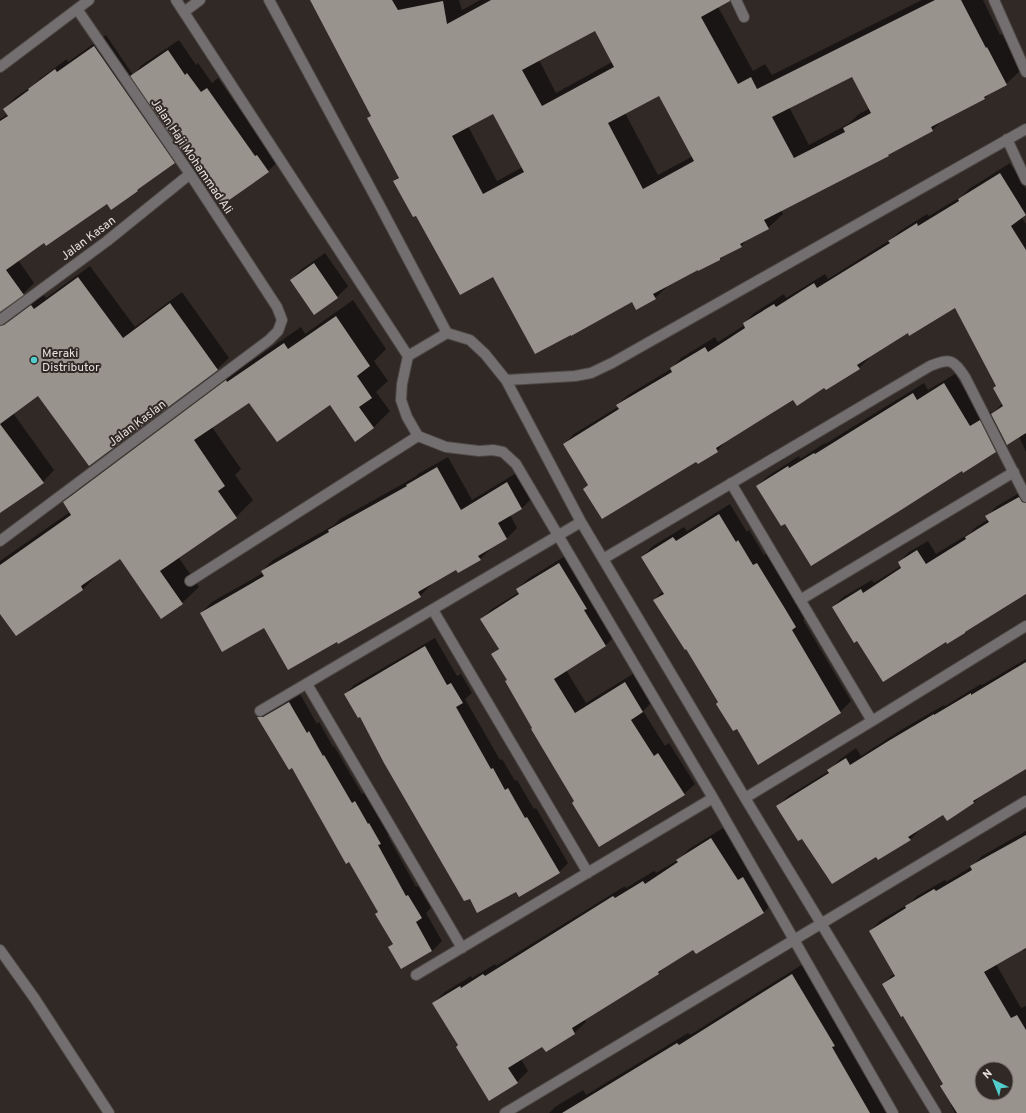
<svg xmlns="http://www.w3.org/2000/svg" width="1026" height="1113" font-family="Overpass,sans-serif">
<rect width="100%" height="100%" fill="#302926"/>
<path fill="#0007" fill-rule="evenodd" d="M 310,0 L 459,0 L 462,10 L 480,0 L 719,0 L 716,3 L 753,71 L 765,64 L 772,75 L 922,0 L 983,0 L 1000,35 L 1002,34 L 1021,70 L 1006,84 L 989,94 L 985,98 L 943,120 L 932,130 L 891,152 L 888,156 L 781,210 L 783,214 L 768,228 L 749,238 L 741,246 L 723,255 L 720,259 L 698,268 L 670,284 L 655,298 L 493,275 L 416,214 L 395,181 L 399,176 L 368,118 L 372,115 ZM 595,30 L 612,62 L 556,93 L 539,60 ZM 853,76 L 870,108 L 859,114 L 848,124 L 809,145 L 789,107 ZM 659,95 L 693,156 L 658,175 L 625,113 ZM 494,112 L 523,167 L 497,181 L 468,126 Z
M 106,35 L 133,75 L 142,65 L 179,40 L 196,65 L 198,63 L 212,83 L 218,78 L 266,147 L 268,145 L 279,161 L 268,171 L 184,152 L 174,162 L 112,208 L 107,202 L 44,242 L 18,260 L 34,283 L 23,294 L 0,311 L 0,119 L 8,114 L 4,109 L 15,98 L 33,85 L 41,78 L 67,59 L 68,62 Z
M 1010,163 L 1026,189 L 1026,215 L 1022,218 L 1026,224 L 1026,452 L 1019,436 L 1006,441 L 995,451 L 963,469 L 786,523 L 757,486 L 768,476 L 799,456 L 800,459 L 825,443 L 825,444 L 924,383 L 928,390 L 955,374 L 981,416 L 990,411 L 992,414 L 1003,403 L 997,385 L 956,306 L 908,332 L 868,357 L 869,358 L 859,368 L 825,387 L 793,398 L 727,440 L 717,451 L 584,489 L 588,484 L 564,444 L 574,434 L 618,407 L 617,405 L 628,395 L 671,369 L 681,358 L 715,337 L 718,342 L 745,325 L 744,323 L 754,313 L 784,294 L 786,298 L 825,274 L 828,279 L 890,240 L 900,231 L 927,214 L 929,216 L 962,196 L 969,189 Z
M 325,253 L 348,286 L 337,297 L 291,280 L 302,269 Z
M 90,266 L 135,327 L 182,292 L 229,358 L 217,369 L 38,394 L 13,413 L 54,470 L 43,482 L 0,512 L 0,337 L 3,326 L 15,315 L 43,294 L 46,298 Z
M 353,300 L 386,349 L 374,361 L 388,381 L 376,392 L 390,411 L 373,428 L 330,404 L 249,401 L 212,427 L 241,469 L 235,475 L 253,500 L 236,517 L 179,558 L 199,587 L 182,603 L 120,558 L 98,574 L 83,589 L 16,635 L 0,612 L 0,561 L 70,512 L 64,502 L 80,486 L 243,365 L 244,366 L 301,327 L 305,334 Z
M 448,457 L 472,500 L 518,472 L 533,497 L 522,508 L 510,515 L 517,528 L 506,539 L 491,548 L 480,559 L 457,569 L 430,584 L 431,585 L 420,596 L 337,640 L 201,613 L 212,602 L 263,573 L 262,571 L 273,560 L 334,525 L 340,519 L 415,477 L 418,474 Z
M 1026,489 L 1026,593 L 947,641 L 858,640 L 833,607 L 843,597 L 872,580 L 874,583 L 901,566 L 899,562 L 909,552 L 928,541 L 936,554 L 970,533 L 976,527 L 989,519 L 987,516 L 997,506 Z
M 730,504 L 747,532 L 749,530 L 764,555 L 768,553 L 807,616 L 803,620 L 851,701 L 840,712 L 737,728 L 719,702 L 686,648 L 654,600 L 663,591 L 642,557 L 653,546 L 684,527 L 687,531 Z
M 570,553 L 616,635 L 606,645 L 566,670 L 586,703 L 636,672 L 653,701 L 643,711 L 665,746 L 669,743 L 695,784 L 684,794 L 575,801 L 506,681 L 508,679 L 492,654 L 499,648 L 481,619 L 492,609 L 519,592 L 517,589 L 528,579 Z
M 435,638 L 457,676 L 461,674 L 472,693 L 465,699 L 500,760 L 502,759 L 515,781 L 517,780 L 534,809 L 536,808 L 568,863 L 559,872 L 360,716 L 345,694 L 354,685 Z
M 1026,659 L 1026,768 L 981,796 L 973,803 L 944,814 L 920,829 L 910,840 L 877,855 L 802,837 L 778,806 L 788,796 L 829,771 L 839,760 L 856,748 L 861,756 L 901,730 L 944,705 L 945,706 L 981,684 L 982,685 Z
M 299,692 L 317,724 L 319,722 L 333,747 L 334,746 L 362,794 L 365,792 L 378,815 L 379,814 L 390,833 L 388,836 L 416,887 L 418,886 L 431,908 L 426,913 L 442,941 L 432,951 L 401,968 L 389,947 L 393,943 L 379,912 L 293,767 L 290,769 L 258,717 L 268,707 Z
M 723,828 L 749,870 L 775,901 L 764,912 L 696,953 L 694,949 L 665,967 L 659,973 L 584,1020 L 586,1022 L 574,1033 L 543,1045 L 521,1059 L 528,1071 L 517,1082 L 459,1045 L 433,1003 L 445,992 L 471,976 L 472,978 L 495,964 L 496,966 L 625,886 L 626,888 L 654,871 L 656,873 L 678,860 L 689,849 Z
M 1026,831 L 1026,949 L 1023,951 L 1022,949 L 996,964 L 1021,1008 L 1026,1006 L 1026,1113 L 955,1113 L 951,1105 L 952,1104 L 944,1083 L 904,1015 L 883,984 L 895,973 L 870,931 L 880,921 L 910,903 L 917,896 L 945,880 L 946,882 L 971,867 L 982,856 ZM 982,1069 L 1006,1069 L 1006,1093 L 982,1093 Z
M 803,964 L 845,1034 L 843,1036 L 870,1082 L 872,1081 L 888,1113 L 549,1113 L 555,1107 L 583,1090 L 586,1095 L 688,1033 L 690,1035 Z"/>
<path fill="#98938d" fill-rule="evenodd" d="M 310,0 L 392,0 L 398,10 L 443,1 L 447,24 L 491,0 L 730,0 L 730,1 L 701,17 L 738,84 L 751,77 L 757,89 L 935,0 L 961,0 L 986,48 L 987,47 L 1007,85 L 984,97 L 985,99 L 931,127 L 933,131 L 888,155 L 889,156 L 764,220 L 769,229 L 740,244 L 742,247 L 720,258 L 720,260 L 698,271 L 698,270 L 653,294 L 656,299 L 636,310 L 632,302 L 571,336 L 571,335 L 535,354 L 493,277 L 460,295 L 416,216 L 413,217 L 393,181 L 399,178 L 367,118 L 371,116 ZM 595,31 L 614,67 L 542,106 L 522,70 ZM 852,77 L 871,113 L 843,128 L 845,132 L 794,158 L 772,117 ZM 659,96 L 694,161 L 643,189 L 608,123 ZM 493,114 L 524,172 L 483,194 L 452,136 Z
M 94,46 L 175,163 L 137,190 L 138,191 L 111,210 L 107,204 L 46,246 L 44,243 L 6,270 L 24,295 L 0,312 L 0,121 L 8,116 L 3,109 L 29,90 L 28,89 L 55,69 L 57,72 Z
M 168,50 L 185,75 L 187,73 L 201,92 L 207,88 L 255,156 L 257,155 L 269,172 L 222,205 L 188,154 L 185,156 L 130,76 Z
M 1000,173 L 1026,215 L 1011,226 L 1026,250 L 1026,433 L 1007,445 L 991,414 L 1003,406 L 993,388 L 996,386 L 955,308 L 909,336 L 908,333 L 857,365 L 860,369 L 826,390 L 824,388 L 797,406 L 793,400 L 716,448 L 718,452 L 698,464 L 696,462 L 602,519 L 583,489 L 588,485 L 563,444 L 619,409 L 616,405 L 672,372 L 670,368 L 705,347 L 708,352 L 745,328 L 743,323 L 774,304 L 776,307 L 814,283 L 817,288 L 890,243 L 888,241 L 917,223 L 918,226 L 959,201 L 958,199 Z
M 314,263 L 338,298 L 314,315 L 290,280 Z
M 78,277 L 123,338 L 170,303 L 218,370 L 89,466 L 38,396 L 0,424 L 44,483 L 0,513 L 0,326 L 4,325 L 31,305 L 34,309 Z
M 336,316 L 370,366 L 357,376 L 372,398 L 359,407 L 374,428 L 355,442 L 330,405 L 277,442 L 249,403 L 194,440 L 225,486 L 218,491 L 237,518 L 160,571 L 183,604 L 161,619 L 120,559 L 81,586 L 83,590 L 16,636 L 0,614 L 0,565 L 71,515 L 63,502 L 226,380 L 227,382 L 284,343 L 288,349 Z
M 944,383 L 970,426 L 980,420 L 996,452 L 963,473 L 962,471 L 901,510 L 811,566 L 785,524 L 781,526 L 756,486 L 788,466 L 789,468 L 814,453 L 815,454 L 913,393 L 917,400 Z
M 437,467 L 461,510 L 507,482 L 522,509 L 498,523 L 507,539 L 478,556 L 481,560 L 458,573 L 456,570 L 418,592 L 421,597 L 338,644 L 337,642 L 288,670 L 264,628 L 222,652 L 200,613 L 264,576 L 261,571 L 329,532 L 328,530 L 407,486 L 406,485 Z
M 1019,497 L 1022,502 L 1026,503 L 1026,594 L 965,632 L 965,633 L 947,644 L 946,642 L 883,682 L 857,641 L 854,643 L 832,607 L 861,589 L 863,593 L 901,568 L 898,562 L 917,550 L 926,564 L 966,539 L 965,537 L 989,522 L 985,516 Z
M 719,514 L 736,542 L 738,540 L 753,565 L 757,563 L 784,607 L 796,627 L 792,630 L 841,713 L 758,765 L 737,729 L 733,731 L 716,704 L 718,702 L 686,649 L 685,650 L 653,600 L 664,594 L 641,557 L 673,537 L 676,541 Z
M 559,563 L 587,609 L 584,610 L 606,646 L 554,679 L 575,713 L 625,682 L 643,712 L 631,720 L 654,756 L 658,753 L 685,795 L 599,847 L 572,803 L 574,801 L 531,729 L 532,728 L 505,681 L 507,680 L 491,654 L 499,649 L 480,619 L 519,594 L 516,589 Z
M 425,646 L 447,685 L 451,683 L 463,703 L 456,707 L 491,769 L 493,768 L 505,790 L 508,788 L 525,818 L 527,817 L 560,873 L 519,897 L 516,892 L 477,913 L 470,899 L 464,901 L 384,763 L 360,717 L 358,718 L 344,694 Z
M 1026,662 L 1026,769 L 973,801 L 974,803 L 947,821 L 943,815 L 908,837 L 911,840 L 878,860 L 876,857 L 832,884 L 802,839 L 798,841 L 776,806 L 829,773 L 827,770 L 846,758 L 850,765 L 890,740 L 934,714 L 934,715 L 971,693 L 971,695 Z
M 289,702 L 307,733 L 309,731 L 323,756 L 324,755 L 352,803 L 355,801 L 368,824 L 369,823 L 381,844 L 378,845 L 406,896 L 408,895 L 422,918 L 416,922 L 432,951 L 401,969 L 388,947 L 393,944 L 375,914 L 378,912 L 349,862 L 346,864 L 292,768 L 289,770 L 257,717 L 263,717 Z
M 1026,835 L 1026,948 L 984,972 L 1011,1018 L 1017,1015 L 1026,1030 L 1026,1113 L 957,1113 L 940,1086 L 943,1084 L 903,1016 L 901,1017 L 882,984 L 895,976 L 869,931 L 906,908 L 905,906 L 934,889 L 936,891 L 972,870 L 970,866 ZM 982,1069 L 1006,1069 L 1006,1093 L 982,1093 Z
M 711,838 L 738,880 L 743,877 L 764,913 L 696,954 L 693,950 L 658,972 L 659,974 L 572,1028 L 575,1034 L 546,1052 L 542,1047 L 508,1068 L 518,1083 L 489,1101 L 456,1047 L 458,1045 L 432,1003 L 460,986 L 461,988 L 483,974 L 485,976 L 613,896 L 615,898 L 643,881 L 645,884 L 678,862 L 676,860 Z
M 792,974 L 835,1046 L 832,1047 L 870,1113 L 562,1113 L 677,1043 L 679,1045 Z"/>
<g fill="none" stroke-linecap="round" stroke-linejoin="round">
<g stroke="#4d4744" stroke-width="12">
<path id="minor" d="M 176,0 L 408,356
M 269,0 L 379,204 L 447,333
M 736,0 L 744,17
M 994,0 L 1026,72
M 184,12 L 200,0
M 0,67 L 89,0
M 1007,139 L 1026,180
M 0,320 L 107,241 L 190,174
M 506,380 L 575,376 L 591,373 L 612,363 L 1026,129
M 731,483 L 872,721
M 0,541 L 269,340 L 278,331 L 282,320 L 277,307 L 190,174 L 77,9
M 603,559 L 930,366 C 950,358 953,359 965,377 L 1026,497
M 190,581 L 418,436
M 800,600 L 1014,472
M 433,610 L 588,873
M 307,684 L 462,948
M 260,711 L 581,522
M 745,798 L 872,721 L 1026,626
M 0,950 L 35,999 L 109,1113
M 416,975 L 713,798
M 505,1113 L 1026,801
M 893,1113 L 713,798 L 516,464 L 503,452 L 493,450 L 479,451 L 446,447 L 418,436 L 407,417 L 401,400 L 402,384 L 408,356 L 447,333 L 470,340 L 485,354 L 506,380 L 581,522 L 745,798 L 936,1113"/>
</g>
<use href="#minor" stroke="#736f70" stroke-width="10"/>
</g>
<circle fill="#52cdcc" stroke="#302926" stroke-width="1.5" cx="34" cy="360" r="4"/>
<g text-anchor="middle" stroke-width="4" stroke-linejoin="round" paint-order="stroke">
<g font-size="12" fill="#e7e2e0" stroke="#302926">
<text transform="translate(192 156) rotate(56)" y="4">Jalan Haji Mohammad Ali</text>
<text transform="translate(88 238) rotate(-37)" y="4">Jalan Kasan</text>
<text transform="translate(137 423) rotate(-37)" y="4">Jalan Kaslan</text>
</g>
<g font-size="12" fill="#e7e2e0" stroke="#302926" text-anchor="start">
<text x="42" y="357">Meraki<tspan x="42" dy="14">Distributor</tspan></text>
</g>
</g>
<g transform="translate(994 1081) rotate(317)"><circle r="19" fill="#302926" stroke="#797370"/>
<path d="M0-3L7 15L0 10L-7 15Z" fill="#52cdcc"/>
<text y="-6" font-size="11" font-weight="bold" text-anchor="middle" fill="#e7e2e0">N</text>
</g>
</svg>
